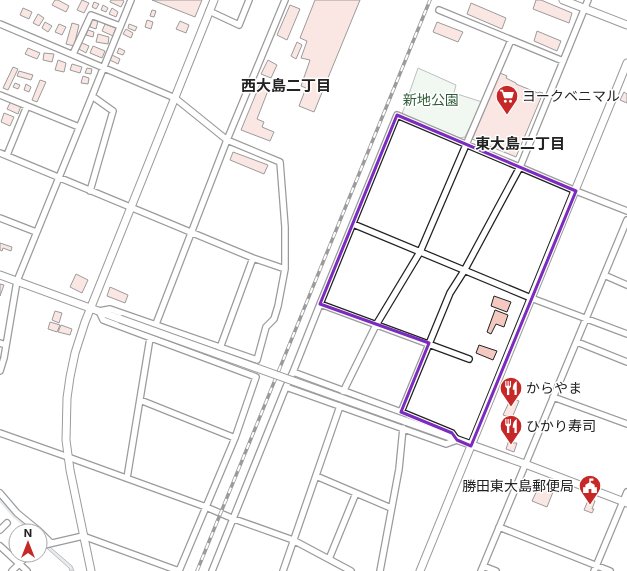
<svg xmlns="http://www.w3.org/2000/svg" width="627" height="571" font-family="Inter,'Noto Sans JP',sans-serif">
<rect width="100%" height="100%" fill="#fff"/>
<path fill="#e0efe3" stroke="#6f6f6f" d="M 418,68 L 456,85 L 454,93 L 482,102 L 465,137 L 460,138 L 402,114 Z"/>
<path fill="#c7d3dd" stroke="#6f6f6f" d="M 43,541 L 72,566 L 74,571 L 70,571 L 69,568 L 41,543 Z"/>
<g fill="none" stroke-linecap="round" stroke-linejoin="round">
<path stroke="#c7d3dd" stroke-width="2" d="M 0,501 L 14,517 L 31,531"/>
</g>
<path fill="#f3c9c0" stroke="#222" d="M 55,0 L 58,0 L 69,6 L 66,12 L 52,5 Z
M 82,0 L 89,3 L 84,13 L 77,10 Z
M 111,0 L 122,0 L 124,1 L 121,7 L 110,2 Z
M 152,0 L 202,0 L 195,17 Z
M 315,0 L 360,0 L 314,112 L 299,106 L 306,88 L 301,86 L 310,60 L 301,58 L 307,41 L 300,38 Z
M 536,0 L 541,0 L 572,13 L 569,23 L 533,9 Z
M 94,2 L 99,4 L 96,9 L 92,7 Z
M 471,3 L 506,18 L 502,29 L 467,14 Z
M 103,5 L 108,8 L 106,12 L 101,10 Z
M 290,5 L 300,9 L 287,40 L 277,35 Z
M 23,8 L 32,12 L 29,19 L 20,15 Z
M 112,8 L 118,12 L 116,17 L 109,14 Z
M 152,10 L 156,11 L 154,17 L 150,16 Z
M 38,14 L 44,18 L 39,26 L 33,23 Z
M 92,20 L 98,21 L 96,29 L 90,27 Z
M 147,20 L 153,22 L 151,29 L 145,27 Z
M 180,21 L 189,25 L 186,33 L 176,29 Z
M 45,22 L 52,26 L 48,32 L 42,28 Z
M 437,22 L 463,32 L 458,42 L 433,32 Z
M 72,23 L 79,25 L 74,46 L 66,44 Z
M 59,24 L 66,27 L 62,35 L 55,32 Z
M 105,24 L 116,28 L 113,36 L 102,31 Z
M 129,24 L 137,27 L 135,31 L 128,28 Z
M 126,29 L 133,33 L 131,38 L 123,34 Z
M 88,30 L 94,32 L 93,37 L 86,35 Z
M 537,31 L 561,41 L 557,51 L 534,41 Z
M 98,34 L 109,37 L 108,44 L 96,42 Z
M 80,42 L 89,46 L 86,53 L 77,48 Z
M 297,42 L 302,45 L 296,59 L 291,56 Z
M 93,46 L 105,51 L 102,58 L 90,53 Z
M 28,48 L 40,53 L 37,59 L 25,54 Z
M 119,48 L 125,51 L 123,55 L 117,53 Z
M 44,53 L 54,54 L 52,62 L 43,60 Z
M 112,55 L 120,59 L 118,64 L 110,60 Z
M 58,60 L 66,63 L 64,72 L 55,70 Z
M 268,60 L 277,65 L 271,78 L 261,74 Z
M 72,64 L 82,67 L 80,73 L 70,70 Z
M 13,67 L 18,69 L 8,90 L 3,88 Z
M 87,68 L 92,69 L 91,74 L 85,73 Z
M 19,71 L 33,75 L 31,80 L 17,76 Z
M 500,73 L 507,76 L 506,78 L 516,83 L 516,84 L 538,93 L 539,92 L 543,93 L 516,157 L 472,139 Z
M 83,76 L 89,78 L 88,84 L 81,83 Z
M 40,80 L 46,82 L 37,102 L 32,100 Z
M 15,83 L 20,85 L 18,89 L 13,87 Z
M 26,84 L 31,87 L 29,92 L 24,90 Z
M 260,84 L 269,88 L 257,119 L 264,122 L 262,127 L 274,132 L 270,141 L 241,130 Z
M 624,92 L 627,94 L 627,103 L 620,100 Z
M 11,101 L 21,106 L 18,114 L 7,109 Z
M 4,113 L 14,117 L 10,126 L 1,122 Z
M 233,152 L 268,165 L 264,174 L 230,160 Z
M 0,243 L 12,247 L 11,251 L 3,248 L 2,251 L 0,250 Z
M 76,274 L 88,280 L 82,293 L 70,287 Z
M 0,284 L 4,285 L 0,296 Z
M 110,287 L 128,295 L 125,303 L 107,296 Z
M 494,296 L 511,302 L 507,312 L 491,306 Z
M 495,310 L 508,315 L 504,327 L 496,324 L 491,334 L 487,332 Z
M 55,311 L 62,313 L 59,323 L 52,320 Z
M 50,322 L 60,325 L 57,332 L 48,329 Z
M 61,325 L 72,329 L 70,335 L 58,332 Z
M 479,345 L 497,351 L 493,360 L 476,353 Z
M 511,398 L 519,401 L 512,418 L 503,415 Z
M 510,437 L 515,439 L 513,443 L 517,443 L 514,452 L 506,449 Z
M 541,482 L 555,487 L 547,507 L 532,501 Z
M 589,498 L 595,501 L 592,509 L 594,509 L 592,513 L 584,510 Z"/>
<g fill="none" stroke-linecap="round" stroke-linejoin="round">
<g stroke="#222" stroke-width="8">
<path id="minor" d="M 439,10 L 563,61
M 209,11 L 239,25 L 249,0
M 0,24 L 175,98 L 227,140 L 280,162 L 285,227 L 285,269 L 278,306 L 274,319 L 266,327 L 257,360 L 110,309 L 99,311 L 103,320 L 256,377 L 235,438 L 179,571
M 73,54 L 91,15 L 120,26
M 0,95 L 79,127
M 0,153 L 253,258 L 285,269
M 7,155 L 27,106
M 90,191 L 113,111 L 92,96
M 0,218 L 36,232
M 353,224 L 531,298 L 627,334
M 604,275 L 627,285
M 320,304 L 469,359
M 156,324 L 227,140 L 285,0
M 577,342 L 627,362
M 0,343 L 6,345
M 220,348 L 253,258
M 0,371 L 4,358 L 17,281 L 131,0
M 286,387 L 446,444 L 457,440 L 452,433 L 401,412 L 293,372
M 343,392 L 376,325 L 420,252 L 511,40
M 553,397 L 627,424
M 140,400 L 235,438
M 401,412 L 450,293 L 464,271 L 520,167 L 588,0
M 0,433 L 68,457 L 206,507 L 234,519 L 293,540 L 351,571
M 316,476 L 391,508
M 127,478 L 150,338
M 0,493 L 17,513 L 39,531
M 499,527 L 610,571
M 0,530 L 7,523
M 40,532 L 51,543
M 0,546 L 27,571
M 40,546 L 83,536 L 179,571
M 329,559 L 356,493
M 483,566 L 496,571
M 12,571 L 28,555
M 212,571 L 286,387 L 293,372 L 320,304 L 397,115 L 576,191 L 627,211
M 283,571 L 340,406
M 380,571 L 399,469 L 403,428
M 481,571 L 627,220
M 594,571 L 627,492"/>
</g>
<g stroke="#222" stroke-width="9">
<path id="tertiary" d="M 563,0 L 627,25
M 0,275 L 120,319
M 405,421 L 525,464 L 627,503
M 91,571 L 70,470 L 66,440 L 67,398 L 70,377 L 75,353 L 85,322 L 214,0
M 420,571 L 627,63"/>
</g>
<use href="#minor" stroke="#fff" stroke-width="5.5"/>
<use href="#tertiary" stroke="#fff" stroke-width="7"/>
<g stroke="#222" stroke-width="3.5">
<path id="rail" d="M 197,571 L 430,0"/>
</g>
<use href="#rail" stroke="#fff" stroke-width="2" stroke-dasharray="6" stroke-linecap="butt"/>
<g stroke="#222" stroke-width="9" stroke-linecap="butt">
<path id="tertiary-bridge" d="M 120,319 L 405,421"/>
</g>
<use href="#tertiary-bridge" stroke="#fff" stroke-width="7"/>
</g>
<path d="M0 0H627V571H0ZM 397,115 L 576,191 L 471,446 L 457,440 L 452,433 L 401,412 L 429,343 L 320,304 Z" fill="#fff" fill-opacity=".55" fill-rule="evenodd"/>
<path fill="none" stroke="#7b2cbf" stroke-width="3" stroke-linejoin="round" d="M 397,115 L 576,191 L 471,446 L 457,440 L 452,433 L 401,412 L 429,343 L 320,304 Z"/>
<defs>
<g id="supermarket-pin" transform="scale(1.15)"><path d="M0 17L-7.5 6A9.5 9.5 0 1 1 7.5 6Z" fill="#c62828" stroke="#fff"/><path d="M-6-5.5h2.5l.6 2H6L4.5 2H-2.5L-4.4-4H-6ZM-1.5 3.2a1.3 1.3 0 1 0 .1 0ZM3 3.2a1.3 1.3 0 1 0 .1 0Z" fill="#fff"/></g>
<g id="restaurant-pin" transform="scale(1.15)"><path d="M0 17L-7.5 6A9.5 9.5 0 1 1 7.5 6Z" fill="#c62828" stroke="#fff"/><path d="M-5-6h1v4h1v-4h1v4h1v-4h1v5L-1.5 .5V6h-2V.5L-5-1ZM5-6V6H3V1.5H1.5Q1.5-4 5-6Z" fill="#fff"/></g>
<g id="civic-pin" transform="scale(1.15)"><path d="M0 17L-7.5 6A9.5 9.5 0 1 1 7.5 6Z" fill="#c62828" stroke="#fff"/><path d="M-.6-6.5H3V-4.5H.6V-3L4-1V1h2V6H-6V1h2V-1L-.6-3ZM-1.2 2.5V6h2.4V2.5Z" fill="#fff"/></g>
</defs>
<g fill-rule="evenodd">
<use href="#supermarket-pin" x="507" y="96"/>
<use href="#restaurant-pin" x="511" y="388"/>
<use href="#restaurant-pin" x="511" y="426"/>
<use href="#civic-pin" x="590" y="486"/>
</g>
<g text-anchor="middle" stroke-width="3" stroke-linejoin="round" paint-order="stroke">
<g font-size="14" fill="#222" stroke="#fff" text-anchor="start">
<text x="522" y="101">ヨークベニマル</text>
<text x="526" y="393">からやま</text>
<text x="526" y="431">ひかり寿司</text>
<text x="574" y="491" text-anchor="end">勝田東大島郵便局</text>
</g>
<g font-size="14" fill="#2f5e38" stroke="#fff">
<text x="431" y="105">新地公園</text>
</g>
<g font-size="15" font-weight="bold" fill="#222" stroke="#fff">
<text x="286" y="91">西大島二丁目</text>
<text x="520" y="149">東大島二丁目</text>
</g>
</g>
<g transform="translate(28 543)"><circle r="19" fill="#ffffff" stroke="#a7a7a7"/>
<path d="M0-3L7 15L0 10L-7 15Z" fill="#c62828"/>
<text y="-6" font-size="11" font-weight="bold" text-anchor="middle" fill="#222222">N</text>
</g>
</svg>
